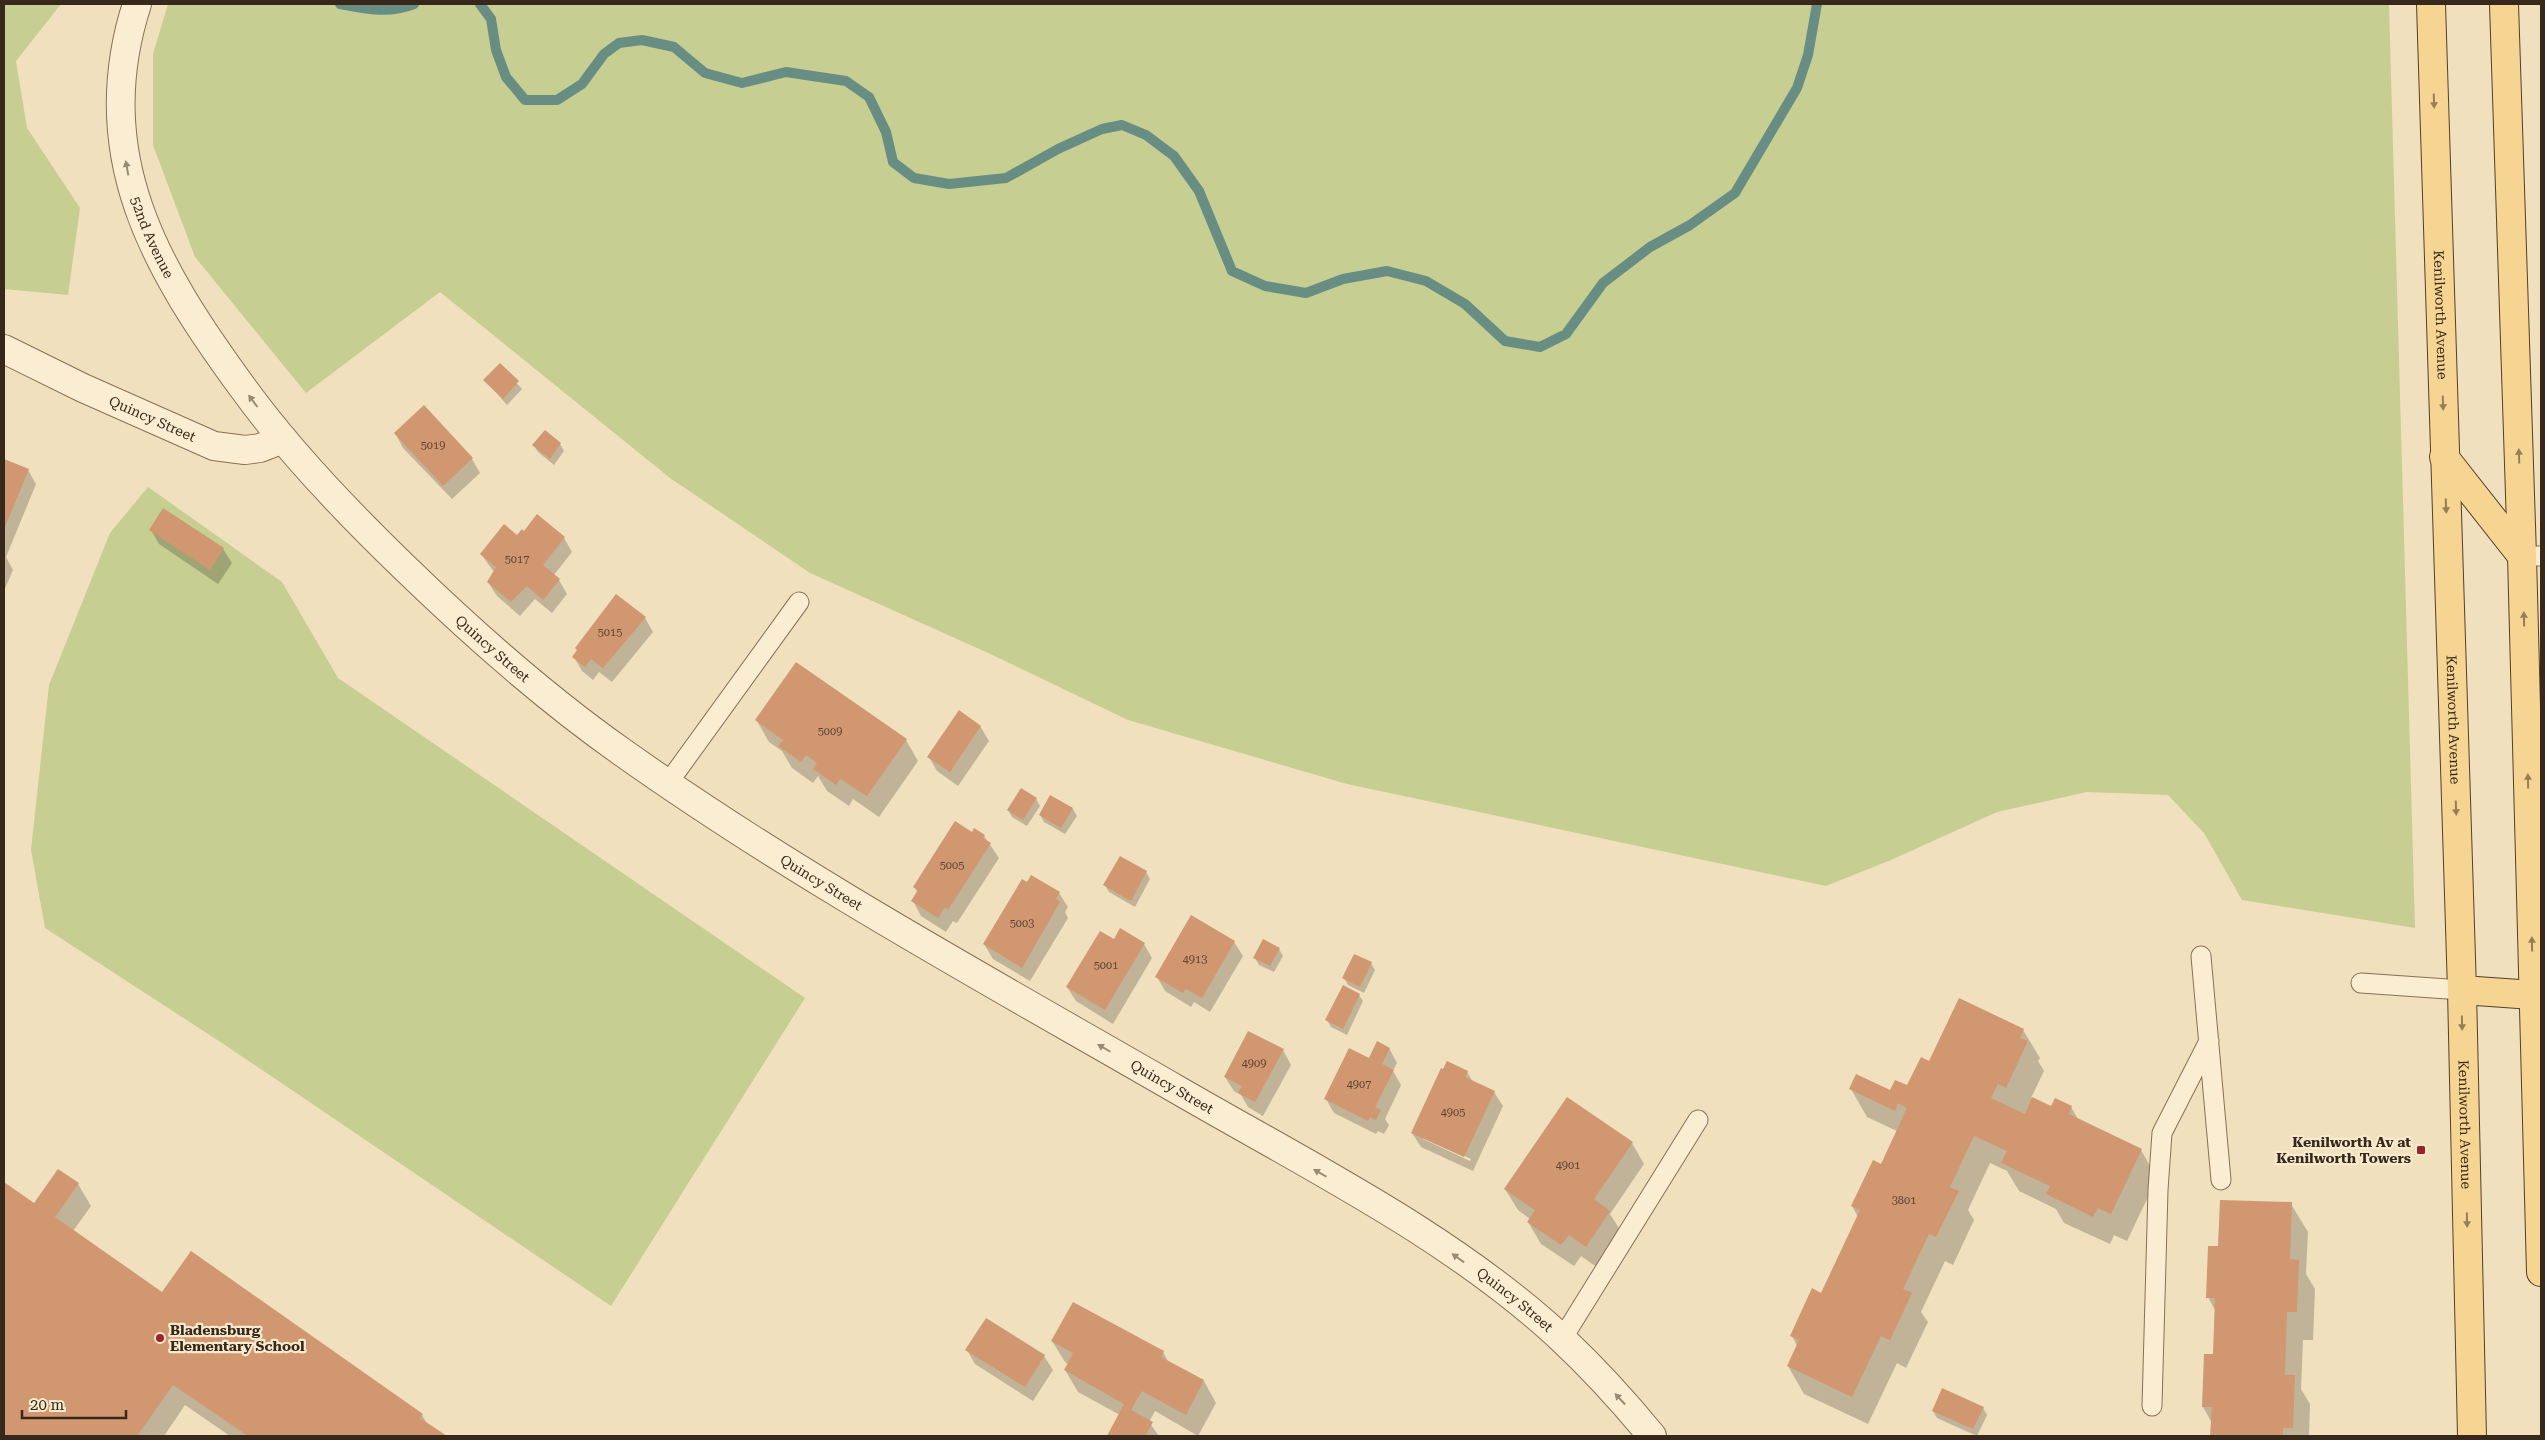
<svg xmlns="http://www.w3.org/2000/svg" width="2545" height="1440" font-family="'Roboto Serif',serif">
<rect width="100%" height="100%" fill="#f0e0bd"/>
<path fill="#c7ce91" d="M 4,4 L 61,4 L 16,61 L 27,128 L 80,208 L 68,295 L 4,289 Z
M 168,4 L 2389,4 L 2415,928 L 2242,900 L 2204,833 L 2168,795 L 2087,792 L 1997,812 L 1891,860 L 1826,886 L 1347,784 L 1128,720 L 986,652 L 810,573 L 670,478 L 440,292 L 306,393 L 195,257 L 153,145 L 153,54 Z
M 148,487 L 282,582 L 338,678 L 805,998 L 611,1306 L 225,1045 L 45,928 L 31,850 L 49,685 L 110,533 Z"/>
<path fill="#0003" fill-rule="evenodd" d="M 500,365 L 522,389 L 507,405 L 485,380 Z
M 545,431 L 560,444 L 564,451 L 554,465 L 538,452 L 534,446 Z
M 395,433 L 472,459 L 480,473 L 452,499 L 403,448 Z
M 4,460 L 28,470 L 36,484 L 6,557 L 13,570 L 4,591 Z
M 151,530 L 223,549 L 232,563 L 218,584 L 159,544 Z
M 524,532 L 564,538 L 572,552 L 554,575 L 559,580 L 567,594 L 552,613 L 535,599 L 520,616 L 497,596 L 488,582 L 494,572 L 481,554 Z
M 645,618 L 653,632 L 612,682 L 599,672 L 593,680 L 582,671 L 574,657 Z
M 757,721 L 906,740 L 918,761 L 879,817 L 853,799 L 849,806 L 827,791 L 818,776 L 813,783 L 792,768 L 782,751 L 769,742 Z
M 980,726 L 989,741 L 958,786 L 937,771 L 929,757 Z
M 1050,796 L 1073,809 L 1077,816 L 1065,834 L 1044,822 L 1040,815 Z
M 1036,799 L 1040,806 L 1027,826 L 1012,817 L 1008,810 Z
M 972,833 L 984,836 L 999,858 L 957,923 L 953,921 L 946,932 L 921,916 L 913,901 L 918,893 L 914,887 Z
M 1146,872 L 1150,879 L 1135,907 L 1109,892 L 1105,885 Z
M 1059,893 L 1068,907 L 1065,912 L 1068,918 L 1030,981 L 993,959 L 984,944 Z
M 1192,917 L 1234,942 L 1243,956 L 1210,1012 L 1194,1002 L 1191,1007 L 1165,991 L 1157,977 Z
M 1114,941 L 1144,944 L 1152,958 L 1113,1024 L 1076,1001 L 1067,987 Z
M 1279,949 L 1283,956 L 1274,972 L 1259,965 L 1255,958 Z
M 1371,963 L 1375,970 L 1364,993 L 1348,985 L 1344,978 Z
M 1359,995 L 1363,1001 L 1347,1035 L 1331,1027 L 1327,1020 Z
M 2023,1030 L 2040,1058 L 2038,1061 L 2044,1071 L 2031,1098 L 2051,1108 L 2071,1107 L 2079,1121 L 2141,1150 L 2157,1178 L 2127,1241 L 2114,1235 L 2110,1244 L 2064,1223 L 2056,1209 L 2019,1191 L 2007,1171 L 1990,1163 L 1968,1210 L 1974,1220 L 1953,1265 L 1945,1261 L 1921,1312 L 1928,1322 L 1906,1368 L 1897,1363 L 1868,1424 L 1804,1394 L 1788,1366 L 1797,1346 L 1792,1336 L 1822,1295 L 1858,1217 L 1852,1206 L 1882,1165 L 1897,1131 L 1867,1117 L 1851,1089 L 1891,1091 L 1908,1087 L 1930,1062 Z
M 1389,1048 L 1397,1063 L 1393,1071 L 1401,1085 L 1385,1119 L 1389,1125 L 1384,1134 L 1378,1131 L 1376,1134 L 1334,1113 L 1326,1099 L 1370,1059 Z
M 1283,1050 L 1291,1065 L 1263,1116 L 1248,1107 L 1241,1095 L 1234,1091 L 1225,1077 Z
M 1467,1072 L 1473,1082 L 1494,1092 L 1503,1106 L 1473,1171 L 1421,1147 L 1412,1133 ZM 1423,1137 L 1471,1159 L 1470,1161 L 1423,1139 Z
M 1632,1143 L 1644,1164 L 1610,1214 L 1622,1233 L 1598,1268 L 1581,1256 L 1574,1266 L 1541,1244 L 1528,1222 L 1530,1219 L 1518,1210 L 1505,1189 Z
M 58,1171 L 78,1184 L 91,1206 L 73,1231 L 162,1294 L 422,1415 L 428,1425 L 445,1436 L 230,1436 L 185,1405 L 164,1436 L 4,1436 L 4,1184 L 34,1205 Z
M 2291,1204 L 2308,1232 L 2306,1274 L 2315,1289 L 2313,1340 L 2303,1340 L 2301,1389 L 2310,1404 L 2309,1436 L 2212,1436 L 2212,1423 L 2203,1407 L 2215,1355 L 2216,1312 L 2208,1297 L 2220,1247 Z
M 1052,1341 L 1163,1352 L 1169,1363 L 1204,1381 L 1216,1403 L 1198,1436 L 1155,1411 L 1149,1422 L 1159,1436 L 1108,1436 L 1120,1415 L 1078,1392 L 1065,1370 L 1068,1364 L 1065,1362 Z
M 967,1350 L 1044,1356 L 1053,1370 L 1033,1401 L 975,1364 Z
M 1983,1408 L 1987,1415 L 1977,1436 L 1937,1418 L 1933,1411 Z"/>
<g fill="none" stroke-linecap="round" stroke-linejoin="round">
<path stroke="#688e84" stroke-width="10" d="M 340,4 C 366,9 389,14 414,4
M 480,4 L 491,19 L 496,50 L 506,77 L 525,100 L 557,100 L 582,84 L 604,54 L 619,43 L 642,40 L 674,47 L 705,73 L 742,83 L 786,72 L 846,81 L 869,97 L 886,132 L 893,162 L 914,178 L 949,184 L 1006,178 L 1058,149 L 1102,129 L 1122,125 L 1146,135 L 1174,156 L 1199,191 L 1232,271 L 1265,286 L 1306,293 L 1343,279 L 1387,271 L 1426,281 L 1465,304 L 1505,341 L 1540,347 L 1566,334 L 1603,283 L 1650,247 L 1690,225 L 1735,193 L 1797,88 L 1808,55 L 1817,4"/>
</g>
<path fill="#d09771" d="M 500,363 L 519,381 L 503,399 L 483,380 Z
M 424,405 L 473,458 L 443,486 L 394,433 Z
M 545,430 L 561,443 L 550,459 L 532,445 Z
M 4,459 L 29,469 L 4,529 Z
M 163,508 L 224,548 L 210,570 L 149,530 Z
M 537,514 L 565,537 L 543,565 L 560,579 L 543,600 L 527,586 L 511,602 L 487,582 L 496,567 L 480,554 L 504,524 L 517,535 L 522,529 L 524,531 Z
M 616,594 L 646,617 L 603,668 L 591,659 L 585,667 L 572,657 L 577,650 L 575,648 Z
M 796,662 L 907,739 L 867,796 L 840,779 L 836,785 L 813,769 L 817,763 L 806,755 L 801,762 L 778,746 L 783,740 L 755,720 Z
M 959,710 L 981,726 L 950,772 L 927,757 Z
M 1021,788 L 1037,798 L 1023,820 L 1007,810 Z
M 1050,795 L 1073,808 L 1061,828 L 1039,815 Z
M 955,821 L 972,832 L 974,828 L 985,835 L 983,838 L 991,843 L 948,910 L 945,907 L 938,918 L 911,901 L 918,890 L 913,887 Z
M 1120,856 L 1147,871 L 1131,901 L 1103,885 Z
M 1031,875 L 1060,892 L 1056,899 L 1060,902 L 1022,968 L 983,944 L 1022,879 L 1027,882 Z
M 1191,915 L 1235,941 L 1202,998 L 1186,989 L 1183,993 L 1155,977 Z
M 1120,928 L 1145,943 L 1105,1010 L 1066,987 L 1100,931 L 1114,939 Z
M 1263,939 L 1280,948 L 1270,966 L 1253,958 Z
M 1354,954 L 1372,962 L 1360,987 L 1342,978 Z
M 1343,985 L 1360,994 L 1343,1029 L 1325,1020 Z
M 1959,998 L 2024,1029 L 2020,1038 L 2028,1041 L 2006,1088 L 1998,1084 L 1991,1098 L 2025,1114 L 2032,1097 L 2051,1106 L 2055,1098 L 2072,1106 L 2069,1114 L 2142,1149 L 2111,1214 L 2098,1208 L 2093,1217 L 2046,1194 L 2050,1186 L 2001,1163 L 2007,1151 L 1974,1136 L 1950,1187 L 1959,1191 L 1936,1237 L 1929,1234 L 1903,1289 L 1912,1293 L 1890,1340 L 1881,1336 L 1852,1397 L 1787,1366 L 1799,1340 L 1790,1336 L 1812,1288 L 1821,1293 L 1860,1210 L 1851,1206 L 1873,1160 L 1881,1164 L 1907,1108 L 1898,1103 L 1895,1111 L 1849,1089 L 1856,1074 L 1890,1090 L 1895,1080 L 1907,1085 L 1921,1057 L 1929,1061 Z
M 1248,1031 L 1284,1049 L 1255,1102 L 1238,1093 L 1242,1086 L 1224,1077 Z
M 1377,1041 L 1390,1048 L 1382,1064 L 1394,1070 L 1375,1107 L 1381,1110 L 1376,1120 L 1370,1117 L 1368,1121 L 1324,1099 L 1349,1048 L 1369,1058 Z
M 1447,1061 L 1468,1071 L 1465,1077 L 1495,1091 L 1464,1157 L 1411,1133 L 1441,1068 L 1443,1069 Z
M 1567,1097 L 1633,1142 L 1594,1199 L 1610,1211 L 1586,1247 L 1569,1235 L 1561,1245 L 1527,1222 L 1535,1210 L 1504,1189 Z
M 58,1169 L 79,1183 L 55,1217 L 162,1292 L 191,1251 L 423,1414 L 420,1418 L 447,1436 L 248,1436 L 173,1385 L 137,1436 L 4,1436 L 4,1182 L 34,1203 Z
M 2220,1200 L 2292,1202 L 2290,1259 L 2299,1260 L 2297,1312 L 2287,1312 L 2285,1375 L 2295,1375 L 2293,1428 L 2283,1428 L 2283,1436 L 2210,1436 L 2212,1407 L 2202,1407 L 2204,1354 L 2213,1354 L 2215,1298 L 2206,1298 L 2208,1246 L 2218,1246 Z
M 1073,1302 L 1164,1351 L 1161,1357 L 1204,1380 L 1186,1415 L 1142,1391 L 1131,1410 L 1153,1422 L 1145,1436 L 1107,1436 L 1124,1404 L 1064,1370 L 1073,1353 L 1051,1341 Z
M 986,1318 L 1045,1355 L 1025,1387 L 965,1350 Z
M 1942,1388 L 1984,1407 L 1973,1429 L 1932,1411 Z"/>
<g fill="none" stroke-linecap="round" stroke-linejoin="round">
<g stroke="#887056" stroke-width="21">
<path id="service" d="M 2522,556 L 2541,556
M 668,783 L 799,602
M 2201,956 L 2221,1180
M 2361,983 L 2462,990
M 1562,1339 L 1698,1120
M 2152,1406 L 2158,1190 L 2162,1133 L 2209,1041"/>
</g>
<g stroke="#887056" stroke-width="30">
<g id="minor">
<path id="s1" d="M 4,349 L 83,388 L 214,446 L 245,450 L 260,448 L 283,439"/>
</g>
</g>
<g stroke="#887056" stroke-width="30">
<g id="tertiary">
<path id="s2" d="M 137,4 C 88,156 156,269 243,388 C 290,453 347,512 404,567 C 473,634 544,697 622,752 C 798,877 989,981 1176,1089 C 1305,1164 1453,1237 1562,1339 C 1594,1369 1624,1402 1652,1436"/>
</g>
</g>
<g stroke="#553e2a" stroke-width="30">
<g id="primary">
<path id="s3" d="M 2431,4 L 2462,990 L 2472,1436"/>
<path d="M 2504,4 L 2522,556 L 2541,1272"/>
<path d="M 2444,457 L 2522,556"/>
<path d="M 2462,990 L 2533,995"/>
</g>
</g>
<use href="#service" stroke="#faedd1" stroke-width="19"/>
<use href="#minor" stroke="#faedd1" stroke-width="28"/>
<use href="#tertiary" stroke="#faedd1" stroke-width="28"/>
<use href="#primary" stroke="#f6d592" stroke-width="28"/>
</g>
<defs><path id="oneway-solid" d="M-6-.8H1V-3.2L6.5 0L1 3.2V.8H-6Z" transform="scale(1.25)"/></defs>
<g fill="#967e56">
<use href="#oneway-solid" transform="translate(2434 101) rotate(88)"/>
<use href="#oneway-solid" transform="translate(2443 403) rotate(88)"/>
<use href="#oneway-solid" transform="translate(2519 456) rotate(-92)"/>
<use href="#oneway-solid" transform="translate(2446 506) rotate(88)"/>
<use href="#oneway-solid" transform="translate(2524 619) rotate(-91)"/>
<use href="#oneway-solid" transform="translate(2528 781) rotate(-91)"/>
<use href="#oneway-solid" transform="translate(2456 808) rotate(88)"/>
<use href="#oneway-solid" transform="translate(2532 944) rotate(-91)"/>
<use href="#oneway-solid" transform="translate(2462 1023) rotate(89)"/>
<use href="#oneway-solid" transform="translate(2467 1220) rotate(89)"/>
</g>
<g fill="#988a76">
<use href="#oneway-solid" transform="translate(127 168) rotate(-100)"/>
<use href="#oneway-solid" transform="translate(253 401) rotate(-127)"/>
<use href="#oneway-solid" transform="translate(1104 1048) rotate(-150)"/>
<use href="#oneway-solid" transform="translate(1320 1173) rotate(-150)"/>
<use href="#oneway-solid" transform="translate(1458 1258) rotate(-144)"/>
<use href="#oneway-solid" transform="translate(1620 1399) rotate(-133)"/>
</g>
<g fill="#9a2326" stroke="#f7eacd" stroke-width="2">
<rect x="2416" y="1145" width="10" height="10" rx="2.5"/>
<circle cx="160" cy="1338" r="5"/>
</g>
<g text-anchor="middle" stroke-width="4.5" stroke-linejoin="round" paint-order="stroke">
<g font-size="11" fill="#5d4430">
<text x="433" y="449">5019</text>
<text x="517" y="563">5017</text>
<text x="610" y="636">5015</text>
<text x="830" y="735">5009</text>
<text x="952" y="869">5005</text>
<text x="1022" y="927">5003</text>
<text x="1195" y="963">4913</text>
<text x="1106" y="969">5001</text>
<text x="1254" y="1067">4909</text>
<text x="1359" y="1088">4907</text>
<text x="1453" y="1116">4905</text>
<text x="1568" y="1169">4901</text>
<text x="1904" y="1204">3801</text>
</g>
<g font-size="14" fill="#37281b" stroke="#f7eacd">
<text dy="5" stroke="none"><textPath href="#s2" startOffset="240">52nd Avenue</textPath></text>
<text dy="5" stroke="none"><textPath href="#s3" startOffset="311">Kenilworth Avenue</textPath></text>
<text dy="5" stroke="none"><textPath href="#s1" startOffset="164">Quincy Street</textPath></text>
<text dy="5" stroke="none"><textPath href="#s2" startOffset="778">Quincy Street</textPath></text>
<text dy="5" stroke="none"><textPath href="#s3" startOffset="716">Kenilworth Avenue</textPath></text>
<text dy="5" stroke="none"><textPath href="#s2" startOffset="1182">Quincy Street</textPath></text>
<text dy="5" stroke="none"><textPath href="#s2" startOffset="1588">Quincy Street</textPath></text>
<text dy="5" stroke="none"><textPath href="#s3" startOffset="1121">Kenilworth Avenue</textPath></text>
<text dy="5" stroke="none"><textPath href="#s2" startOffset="1992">Quincy Street</textPath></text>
</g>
<g font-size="14" font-weight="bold" fill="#37281b" stroke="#f7eacd" text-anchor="end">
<text x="2411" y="1147">Kenilworth Av at<tspan x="2411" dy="16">Kenilworth Towers</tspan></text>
<text x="170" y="1335" text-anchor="start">Bladensburg<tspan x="170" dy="16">Elementary School</tspan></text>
</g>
</g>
<rect width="2545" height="1440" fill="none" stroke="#37281b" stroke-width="10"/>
<path d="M22 1410v8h104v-8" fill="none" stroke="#37281b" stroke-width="2.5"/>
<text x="30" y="1410" font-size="15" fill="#37281b" stroke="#f7eacd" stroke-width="4" paint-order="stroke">20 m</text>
</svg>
